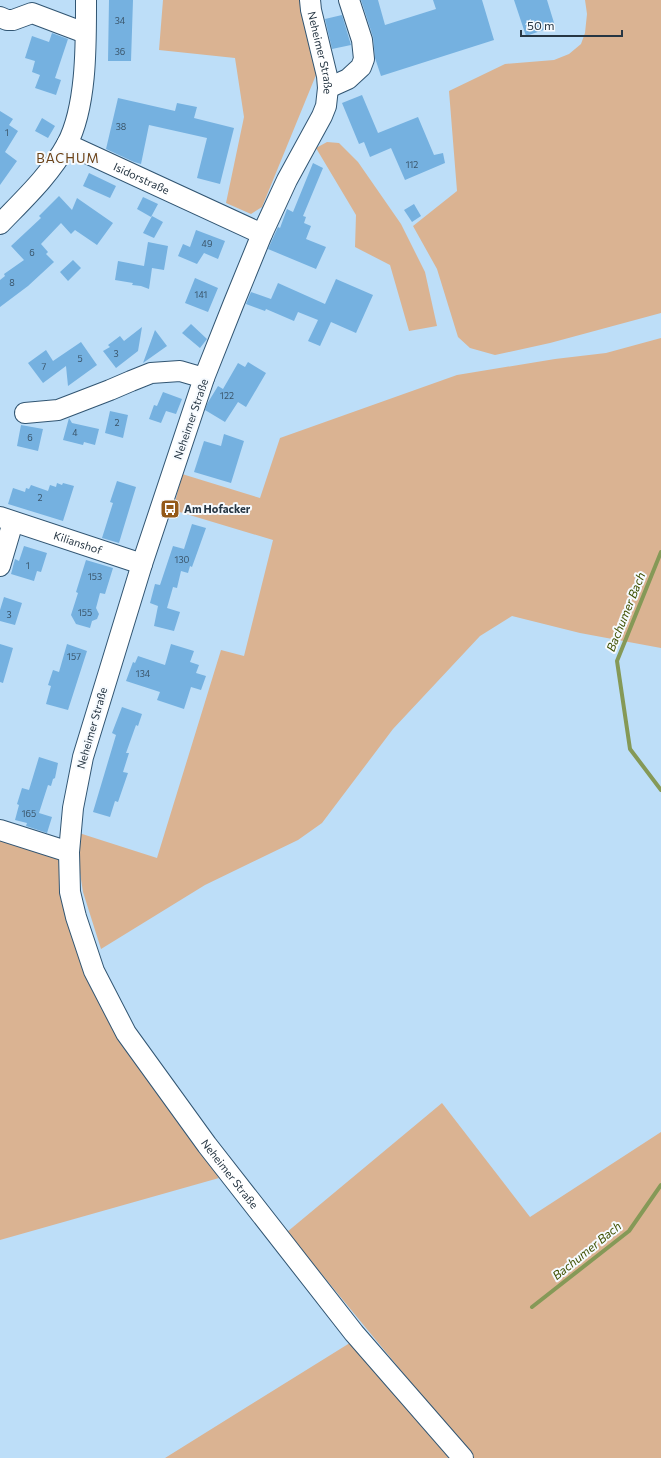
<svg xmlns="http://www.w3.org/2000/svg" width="661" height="1458" font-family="Commissioner,sans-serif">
<rect width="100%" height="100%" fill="#bddef8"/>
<path fill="#dab392" d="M 163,0 L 301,0 L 301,9 L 316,75 L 262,207 L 251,214 L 226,203 L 244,117 L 235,58 L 159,50 Z
M 585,0 L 661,0 L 661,313 L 550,343 L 495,355 L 470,348 L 458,337 L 437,269 L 413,226 L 457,191 L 449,91 L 505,64 L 554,60 L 569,54 L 581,44 L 585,33 L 587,14 Z
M 327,142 L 339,143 L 358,162 L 401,224 L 425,272 L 437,326 L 409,331 L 390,265 L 355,247 L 356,215 L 316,148 Z
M 661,338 L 661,648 L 580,633 L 512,616 L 480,636 L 393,729 L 322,823 L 298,840 L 205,885 L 101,949 L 83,892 L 78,860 L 79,833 L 157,858 L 221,650 L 244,656 L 273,540 L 173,510 L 182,474 L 260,498 L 280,438 L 457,375 L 555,359 L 606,353 Z
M 0,835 L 60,854 L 120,1035 L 219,1178 L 0,1240 Z
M 442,1103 L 530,1217 L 661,1132 L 661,1458 L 473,1458 L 287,1232 Z
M 353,1341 L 449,1458 L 165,1458 Z"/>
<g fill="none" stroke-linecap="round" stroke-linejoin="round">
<path stroke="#859957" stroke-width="4" d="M 661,552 L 617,661 L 630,749 L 661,790
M 532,1307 L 629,1231 L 661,1185"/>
</g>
<path fill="#75b1e0" d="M 109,0 L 133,0 L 131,61 L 108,61 Z
M 361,0 L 378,0 L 385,25 L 436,9 L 433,0 L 482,0 L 494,40 L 381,76 L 375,58 L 373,37 Z
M 514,0 L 547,0 L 555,26 L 526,36 Z
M 342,15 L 351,45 L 332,49 L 325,19 Z
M 52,33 L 68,39 L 55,78 L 61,80 L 56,95 L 35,88 L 40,75 L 32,72 L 35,61 L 25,58 L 32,36 L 49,42 Z
M 362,95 L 378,133 L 418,117 L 434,155 L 443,153 L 445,163 L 405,180 L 391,148 L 370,157 L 364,142 L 359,144 L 342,103 Z
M 118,98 L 175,111 L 177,103 L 197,107 L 194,118 L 234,128 L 220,184 L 197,178 L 207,138 L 149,125 L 141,164 L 134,162 L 106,149 Z
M 0,111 L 13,119 L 9,125 L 18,131 L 5,152 L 17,161 L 0,185 Z
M 42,118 L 55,126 L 48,138 L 35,131 Z
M 313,163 L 323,168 L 303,216 L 306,217 L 304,223 L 311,226 L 306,239 L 326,247 L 316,269 L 268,249 L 278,227 L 280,228 L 287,209 L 293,212 Z
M 89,173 L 116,186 L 110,198 L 83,186 Z
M 59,196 L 72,210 L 77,198 L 113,223 L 97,245 L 75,230 L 71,234 L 61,223 L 41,244 L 48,252 L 46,254 L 54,262 L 28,286 L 0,307 L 0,280 L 5,276 L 4,274 L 24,260 L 11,246 L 41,218 L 39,216 Z
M 143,197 L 158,204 L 151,217 L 137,209 Z
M 414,204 L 421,216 L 412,222 L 404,210 Z
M 152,216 L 163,222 L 154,238 L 143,233 Z
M 196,230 L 225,241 L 218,259 L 204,253 L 197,264 L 178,256 L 183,244 L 190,247 Z
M 148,242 L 168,246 L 164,270 L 152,268 L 149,289 L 141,286 L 132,285 L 133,283 L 115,280 L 118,261 L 144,266 Z
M 73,260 L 81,268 L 68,281 L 60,272 Z
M 195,278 L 218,288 L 208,312 L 185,303 Z
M 336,279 L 373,295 L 356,333 L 331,322 L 320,346 L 308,341 L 318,320 L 298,312 L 294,321 L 266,309 L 265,311 L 246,304 L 251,292 L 271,299 L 278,283 L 325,304 Z
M 191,324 L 207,339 L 200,348 L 182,333 Z
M 142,327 L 138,351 L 116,368 L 103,351 L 110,347 L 108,345 L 120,336 L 124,341 Z
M 155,330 L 167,346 L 143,363 Z
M 81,342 L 97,365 L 68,386 L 66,366 L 43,383 L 28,363 L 46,350 L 53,361 Z
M 248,362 L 266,373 L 246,407 L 238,402 L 225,422 L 205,410 L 207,404 L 218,386 L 223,389 L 238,363 L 245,367 Z
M 163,392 L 182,399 L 176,414 L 166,411 L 161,423 L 149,419 L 154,405 L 157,406 Z
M 110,411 L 128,415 L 123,438 L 105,433 Z
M 69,418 L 72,423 L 99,429 L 95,445 L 84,442 L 83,445 L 63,440 Z
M 21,425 L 43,429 L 38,451 L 17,446 Z
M 224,434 L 244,441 L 231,483 L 194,472 L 204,441 L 221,446 Z
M 117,481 L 136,487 L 119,543 L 102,538 L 113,503 L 110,502 Z
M 57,483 L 62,485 L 63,483 L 74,486 L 63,521 L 8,504 L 13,488 L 25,492 L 26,488 L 29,489 L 31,485 L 48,491 L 50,485 L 56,487 Z
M 192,524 L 206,528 L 192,567 L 190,566 L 188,573 L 181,571 L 177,588 L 173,587 L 167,608 L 180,612 L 174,631 L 154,626 L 158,606 L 150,603 L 155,584 L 160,585 L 173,546 L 184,549 Z
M 24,546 L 47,553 L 41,572 L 37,571 L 34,581 L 11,574 L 15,559 L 19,561 Z
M 86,560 L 113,568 L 105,594 L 100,593 L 96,608 L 99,614 L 97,619 L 92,621 L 90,628 L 76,624 L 71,615 L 78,593 L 76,592 Z
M 4,597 L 22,603 L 15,625 L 0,621 L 0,610 Z
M 0,644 L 13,648 L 3,683 L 0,682 Z
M 67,644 L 87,651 L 68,710 L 46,704 L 51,686 L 48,685 L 53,670 L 59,672 Z
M 171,644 L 194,651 L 190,662 L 199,665 L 196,673 L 206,676 L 201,690 L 191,687 L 184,709 L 157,700 L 160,692 L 126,681 L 133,662 L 135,663 L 138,656 L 165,665 Z
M 122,707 L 142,714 L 138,726 L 136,725 L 126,753 L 129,753 L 123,772 L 128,773 L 118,802 L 115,801 L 110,817 L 93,812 L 116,735 L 112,733 Z
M 39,757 L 58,763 L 55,778 L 53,779 L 51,786 L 48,785 L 39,813 L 52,817 L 47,833 L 26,826 L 27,823 L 15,820 L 19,805 L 17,804 L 22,788 L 29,790 Z"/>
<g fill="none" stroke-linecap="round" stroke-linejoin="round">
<g stroke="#315572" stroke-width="22">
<g id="minor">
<path id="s1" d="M 310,0 L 311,10 L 327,76 L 328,88 L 326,106 L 322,116 L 287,180 L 262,234 L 233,305 L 204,378 L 142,564 L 83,757 L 73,808 L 69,852 L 70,892 L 76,917 L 94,971 L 126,1033 L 207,1145 L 354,1333 L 463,1458"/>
<path d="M 0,17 L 7,20 L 13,20 L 32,13 L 85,33"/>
<path d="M 328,88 L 348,79 L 361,67 L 364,59 L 362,40 L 349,0"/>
<path id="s2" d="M 67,144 L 262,234"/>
<path d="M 0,224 C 24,199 50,175 67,144 C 87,106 86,43 86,0"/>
<path d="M 25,413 L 58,410 L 110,390 L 131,381 L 151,373 L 180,371 L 204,378"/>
<path id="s3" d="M 0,517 L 142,564"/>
<path d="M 0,566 L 13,522"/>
<path d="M 0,830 L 69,852"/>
</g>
</g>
<use href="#minor" stroke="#fff" stroke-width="20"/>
</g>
<defs>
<g id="bus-square" transform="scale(1)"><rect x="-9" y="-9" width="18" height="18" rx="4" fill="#945918" stroke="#f6fafe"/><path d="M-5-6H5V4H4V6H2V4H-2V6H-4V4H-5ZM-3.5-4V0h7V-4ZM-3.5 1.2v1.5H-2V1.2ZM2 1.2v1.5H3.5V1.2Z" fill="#fff"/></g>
</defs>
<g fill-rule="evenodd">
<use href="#bus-square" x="170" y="509"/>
</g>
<g text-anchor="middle" stroke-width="4" stroke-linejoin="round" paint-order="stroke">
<g font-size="9" fill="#3a556a">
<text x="120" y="24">34</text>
<text x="120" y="55">36</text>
<text x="121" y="130">38</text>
<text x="7" y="136">1</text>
<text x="412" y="168">112</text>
<text x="207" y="247">49</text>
<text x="32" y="256">6</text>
<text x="12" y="286">8</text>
<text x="201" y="298">141</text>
<text x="116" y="357">3</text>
<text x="80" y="362">5</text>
<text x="44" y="370">7</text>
<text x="227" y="399">122</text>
<text x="117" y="426">2</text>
<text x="75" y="436">4</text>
<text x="30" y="441">6</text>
<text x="40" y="501">2</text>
<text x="182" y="563">130</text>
<text x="28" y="569">1</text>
<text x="95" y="580">153</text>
<text x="85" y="616">155</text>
<text x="9" y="618">3</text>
<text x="74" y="660">157</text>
<text x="143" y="677">134</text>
<text x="29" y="817">165</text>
</g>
<g font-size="11" fill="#263643" stroke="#f6fafe">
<text dy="4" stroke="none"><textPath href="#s1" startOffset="54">Neheimer Straße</textPath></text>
<text dy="4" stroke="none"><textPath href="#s2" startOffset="82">Isidorstraße</textPath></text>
<text transform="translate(191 419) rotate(-71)" y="4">Neheimer Straße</text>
<text dy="4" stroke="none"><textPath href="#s3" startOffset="82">Kilianshof</textPath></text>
<text transform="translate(92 728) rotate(-74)" y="4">Neheimer Straße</text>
<text dy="4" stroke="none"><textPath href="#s1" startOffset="1268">Neheimer Straße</textPath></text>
</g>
<g font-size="11" font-weight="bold" fill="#263643" stroke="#f6fafe" text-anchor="start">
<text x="184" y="513">Am Hofacker</text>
</g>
<g font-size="12" font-style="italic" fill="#3f5000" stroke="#f6fafe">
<text transform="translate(626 612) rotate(-68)" y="4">Bachumer Bach</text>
<text transform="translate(587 1251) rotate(-39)" y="4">Bachumer Bach</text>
</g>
<g font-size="13" letter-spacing="1" fill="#6b4217" stroke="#f6fafe">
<text x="68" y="163">BACHUM</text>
</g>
</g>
<path d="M521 30v6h101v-6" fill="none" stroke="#263643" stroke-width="2"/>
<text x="527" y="30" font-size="12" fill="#263643" stroke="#f6fafe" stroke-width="3" paint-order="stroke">50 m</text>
</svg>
